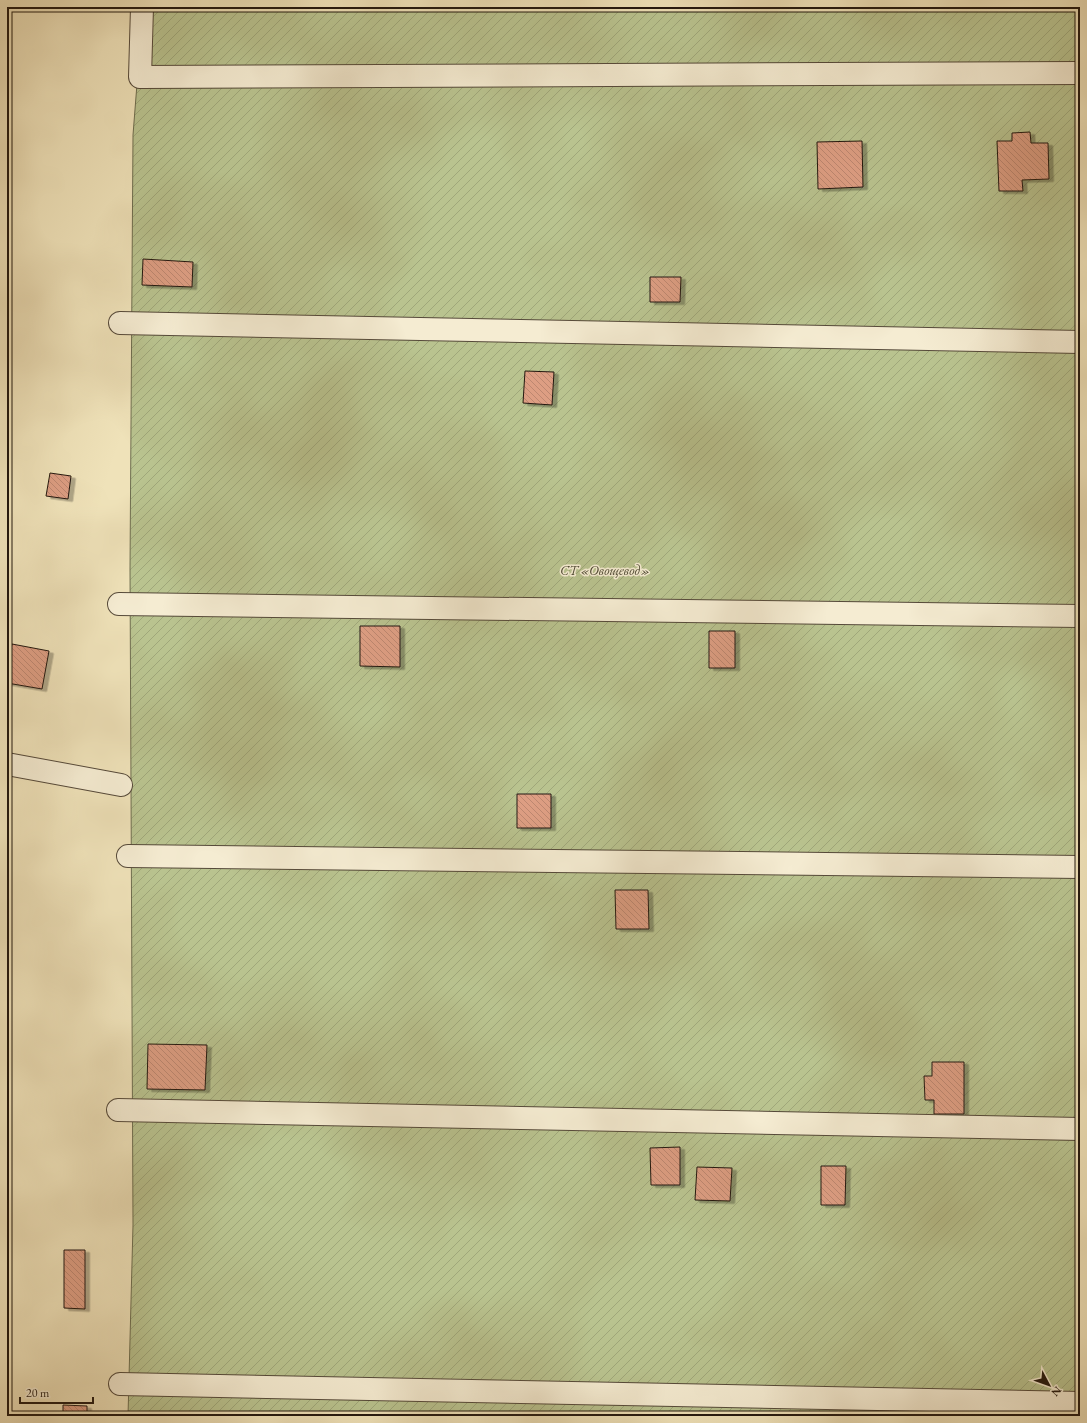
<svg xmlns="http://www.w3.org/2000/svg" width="1087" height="1423" font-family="'EB Garamond',serif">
<defs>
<pattern id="garden-furrows" width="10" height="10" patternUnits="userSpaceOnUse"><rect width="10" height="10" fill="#b9c38f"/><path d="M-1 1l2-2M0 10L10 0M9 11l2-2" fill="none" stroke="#9fa77a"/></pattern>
<pattern id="building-back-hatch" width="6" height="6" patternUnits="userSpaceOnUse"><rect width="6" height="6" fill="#dd9e83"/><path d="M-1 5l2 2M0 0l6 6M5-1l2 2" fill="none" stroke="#bd8770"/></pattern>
<filter id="shadow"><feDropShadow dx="4.5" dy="2.5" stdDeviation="0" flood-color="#0004"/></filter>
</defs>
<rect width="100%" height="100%" fill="#efe2b9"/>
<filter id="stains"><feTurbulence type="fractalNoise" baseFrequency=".005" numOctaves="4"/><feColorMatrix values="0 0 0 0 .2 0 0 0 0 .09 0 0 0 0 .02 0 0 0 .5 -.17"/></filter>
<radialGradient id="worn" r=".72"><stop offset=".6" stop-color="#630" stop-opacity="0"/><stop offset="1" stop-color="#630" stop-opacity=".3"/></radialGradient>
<path fill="url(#garden-furrows)" stroke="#6e6e4f" d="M 143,7 L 1080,7 L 1080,1416 L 128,1416 L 133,1225 L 130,569 L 133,135 Z"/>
<path fill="url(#building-back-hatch)" stroke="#23180f" filter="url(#shadow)" d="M 1030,132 L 1031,143 L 1048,143 L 1049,179 L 1022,180 L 1023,191 L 999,191 L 997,141 L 1012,141 L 1012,133 Z
M 862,141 L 863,187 L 818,189 L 817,142 Z
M 143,259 L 193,262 L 192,287 L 142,285 Z
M 650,277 L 681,277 L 680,302 L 650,302 Z
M 525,371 L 554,372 L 552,405 L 523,403 Z
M 50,473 L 71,476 L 68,499 L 46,496 Z
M 360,626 L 400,626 L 400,667 L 360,666 Z
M 709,631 L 735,631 L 735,668 L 709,668 Z
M 12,644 L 49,651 L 42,689 L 7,683 L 7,671 Z
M 517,794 L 551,794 L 551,828 L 517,828 Z
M 615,890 L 648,890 L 649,929 L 616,929 Z
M 148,1044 L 207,1045 L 205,1090 L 147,1089 Z
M 932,1062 L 964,1062 L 964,1114 L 934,1114 L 934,1100 L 925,1100 L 924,1076 L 932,1076 Z
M 680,1147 L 680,1185 L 651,1185 L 650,1148 Z
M 821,1166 L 846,1166 L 845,1205 L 821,1205 Z
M 697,1167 L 732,1168 L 730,1201 L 695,1200 Z
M 64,1250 L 85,1250 L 85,1309 L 64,1308 Z
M 63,1405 L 87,1406 L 87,1416 L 63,1416 Z"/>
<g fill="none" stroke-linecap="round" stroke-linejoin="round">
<g stroke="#564a3a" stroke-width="24">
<path id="minor" d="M 142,7 L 140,77 L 1080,73
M 120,323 L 1080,342
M 119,604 L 1080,616
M 7,764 L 121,785
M 128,856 L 1080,867
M 118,1110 L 1080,1129
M 120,1384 L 1080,1403"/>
</g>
<use href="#minor" stroke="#f5ecd2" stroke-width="22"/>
</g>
<g text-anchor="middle" stroke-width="3" stroke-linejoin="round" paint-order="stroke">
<g font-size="14" font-style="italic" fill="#504b35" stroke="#f5ecd2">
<text x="605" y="575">СТ «Овощевод»</text>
</g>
</g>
<rect width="1087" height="1423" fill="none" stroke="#efe2b9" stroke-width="24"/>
<rect x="8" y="8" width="1071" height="1407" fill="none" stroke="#23180f" stroke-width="2"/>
<rect x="12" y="12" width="1063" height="1399" fill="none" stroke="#23180f"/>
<g transform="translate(1049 1385) rotate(131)" stroke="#f5ecd2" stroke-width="3" paint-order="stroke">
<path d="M0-3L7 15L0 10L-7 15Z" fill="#23180f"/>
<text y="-6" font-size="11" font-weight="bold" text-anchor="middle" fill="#23180f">N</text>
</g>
<path d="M20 1397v6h73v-6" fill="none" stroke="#23180f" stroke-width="2"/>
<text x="26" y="1397" font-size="12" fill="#23180f" stroke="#f5ecd2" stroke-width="3" paint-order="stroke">20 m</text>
<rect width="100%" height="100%" filter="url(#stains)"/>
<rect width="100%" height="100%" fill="url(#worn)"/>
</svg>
